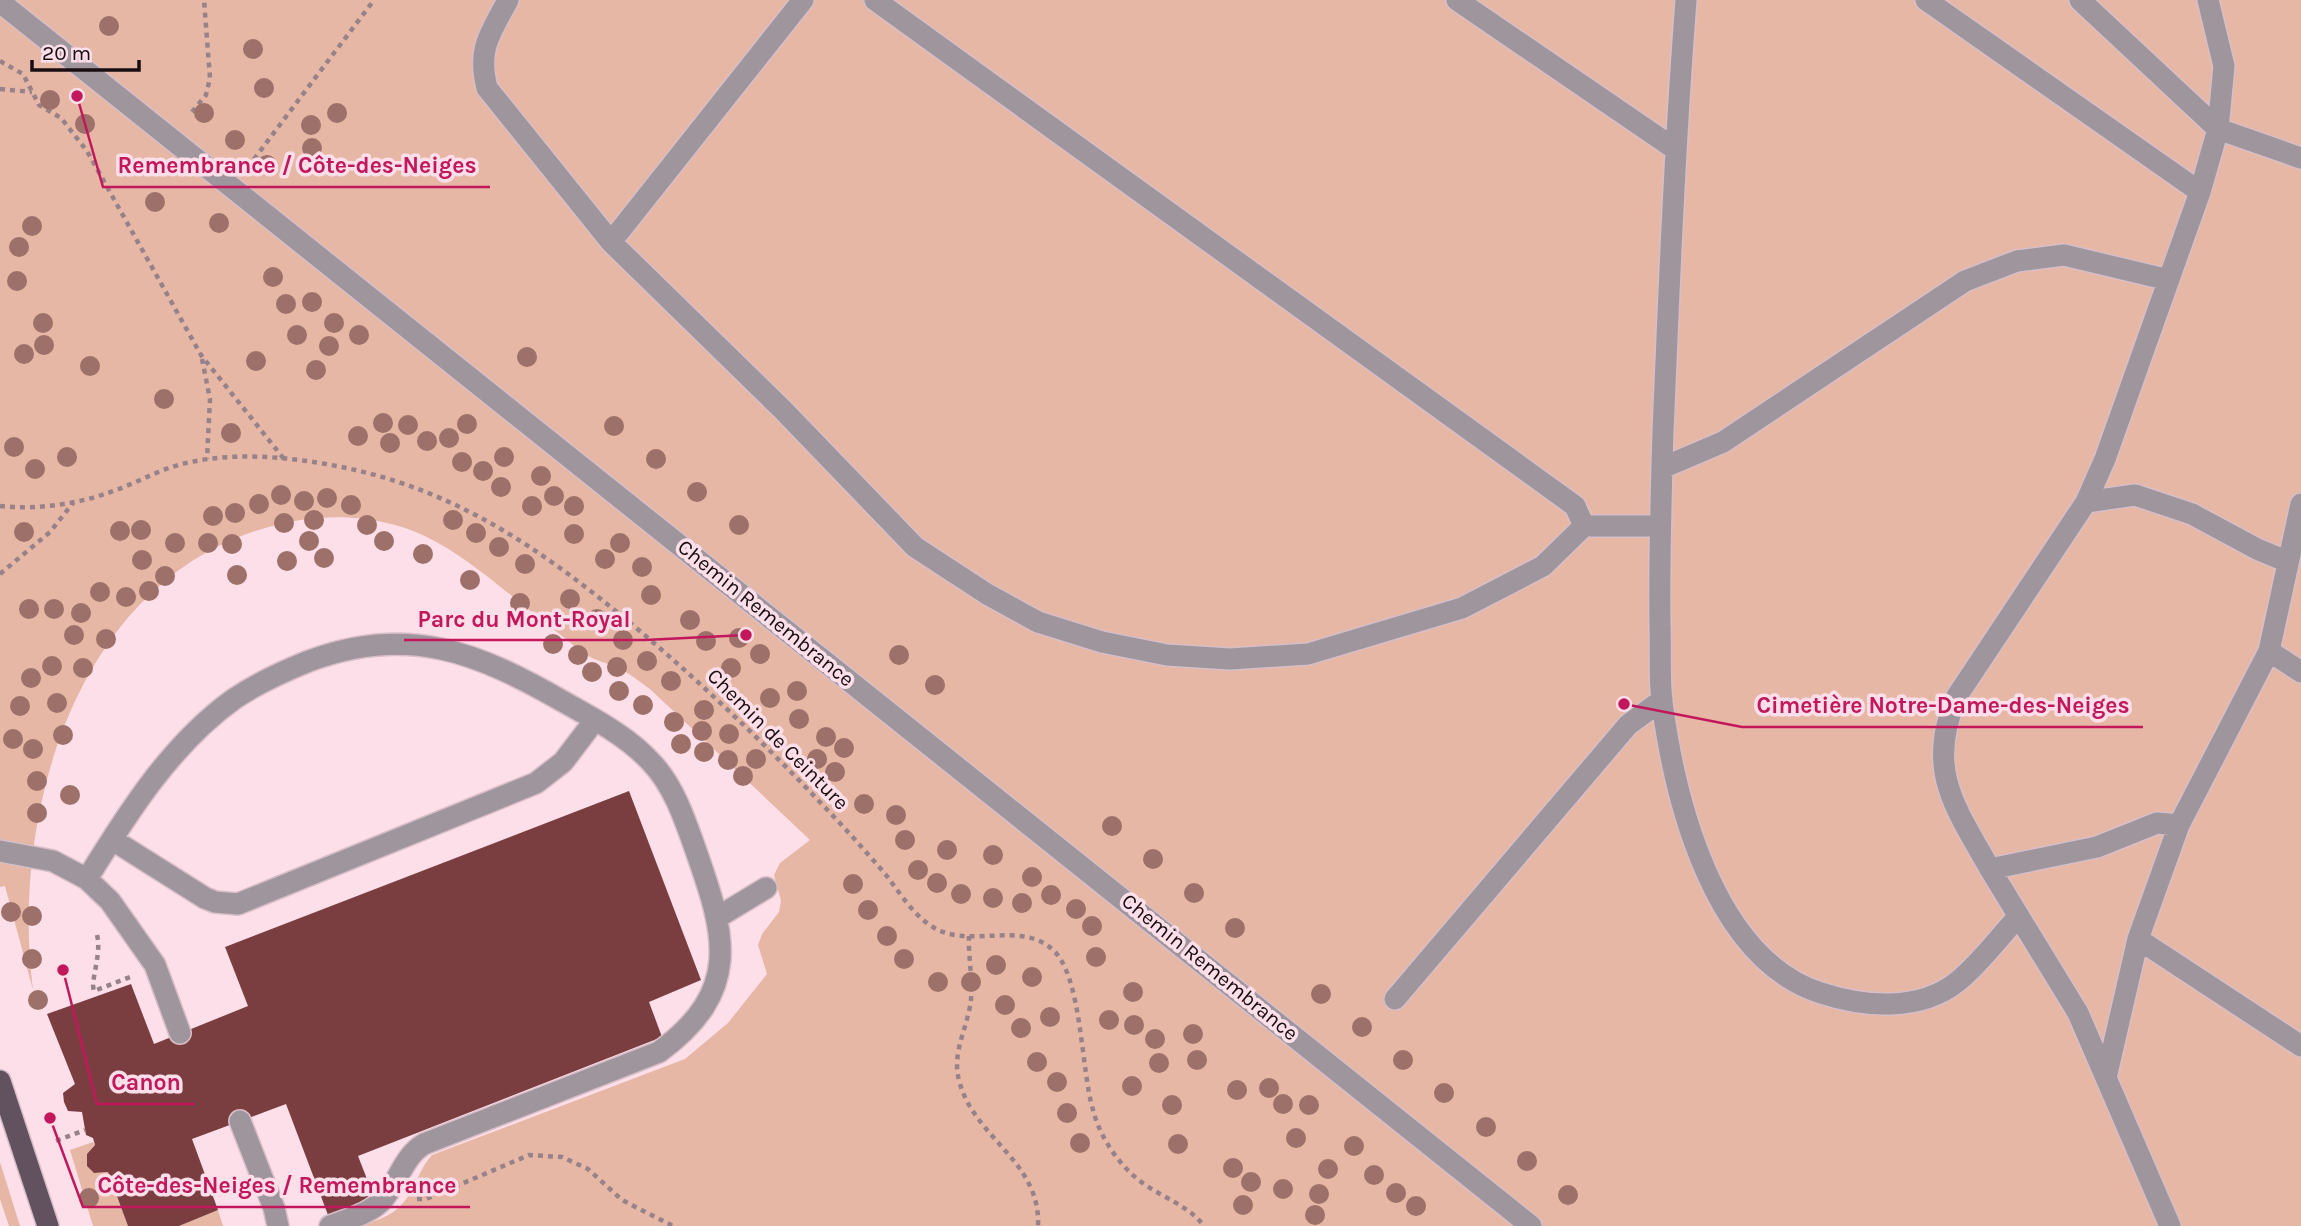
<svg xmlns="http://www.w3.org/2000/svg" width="2301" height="1226" font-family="Karla,sans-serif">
<rect width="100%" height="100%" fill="#fddfea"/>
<path fill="#e6b7a5" d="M 0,0 L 2301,0 L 2301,1226 L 360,1226 C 372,1222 386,1218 396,1210 C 414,1196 417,1171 432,1155 L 685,1059 L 728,1023 L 767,974 L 758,945 L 762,934 L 779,912 L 781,901 L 774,875 L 780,863 L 810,840 L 651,690 C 641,683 631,674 620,669 C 611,664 600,662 590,657 C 579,651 568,640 557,632 C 509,596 453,540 395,525 C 345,511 292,517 244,535 C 71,600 11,822 33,990 L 5,886 L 0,887 Z
M 93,1142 L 95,1145 L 87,1154 L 87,1166 L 94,1173 L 108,1172 L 128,1226 L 93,1226 L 70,1150 Z
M 0,1162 L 20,1226 L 9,1226 L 0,1199 Z
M 218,1210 L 223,1226 L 179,1226 Z"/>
<path fill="#7a3e41" d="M 629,791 L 701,980 L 649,1002 L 662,1037 L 358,1156 L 374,1197 L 328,1215 L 286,1104 L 192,1139 L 218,1210 L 179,1226 L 128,1226 L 108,1172 L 94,1173 L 87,1166 L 87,1154 L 95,1145 L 93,1138 L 86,1135 L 82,1112 L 68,1111 L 64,1102 L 63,1093 L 75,1084 L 47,1014 L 131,984 L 154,1044 L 159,1042 L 248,1006 L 225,947 Z"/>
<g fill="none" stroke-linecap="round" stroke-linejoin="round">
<g stroke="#d8bec7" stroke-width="24">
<path id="minor" d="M 508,0 C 490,34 477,49 487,88 L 611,242 L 783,410 L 915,547 L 987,594 L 1038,622 L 1102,642 L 1167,655 L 1230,659 L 1308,654 L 1462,608 L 1543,566 L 1584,526
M 875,0 L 1575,506 L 1584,526 L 1659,526
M 1457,0 L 1675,149
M 1686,0 C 1675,144 1669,288 1663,432 C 1661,496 1659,560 1660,625 C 1661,650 1659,677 1662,702 C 1675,801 1714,959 1821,993 C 1864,1007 1919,1012 1957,982 C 1980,964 1999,937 2019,916
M 1926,0 L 2200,192
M 2080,0 L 2218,129 L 2224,66 L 2208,0
M 0,2 L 1531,1226
M 611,242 L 803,0
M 1662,468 L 1723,442 L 1965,281 L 2017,261 L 2064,255 L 2169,280
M 2086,502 L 2135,495 L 2192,514 L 2257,549 L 2288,562
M 2269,651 L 2301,672
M 2179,825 L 2157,823 L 2097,847 L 1990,869 C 1955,807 1925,769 1957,696 L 2086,502 L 2105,459 L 2200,192 L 2218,129 L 2301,158
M 113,840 L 205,898 L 215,902 L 238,904 L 536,783 L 563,762 L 595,720
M 0,851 L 53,861 L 87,879 C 127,814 171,744 234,699 C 256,684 284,671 309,661 C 408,624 477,652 564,702 C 594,719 627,736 651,762 C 674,786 685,820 696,851 C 726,936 742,991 659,1052 L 424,1144 C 404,1156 399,1180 384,1198 C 371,1214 348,1219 330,1226
M 1990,869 L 2078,1013 L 2170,1226
M 87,879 L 110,901 L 155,965 L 180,1033
M 718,917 L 766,888
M 2138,939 L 2301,1046
M 1395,999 L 1628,725 L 1662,700
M 2106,1078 L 2138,939 L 2179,825 L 2269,651 L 2301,504
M 240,1121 L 274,1208 L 278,1226"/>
</g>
<g stroke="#d8bec7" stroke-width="24">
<path id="major" d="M 0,1081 L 48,1226"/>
</g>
<path stroke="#98828a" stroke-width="4.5" stroke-dasharray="5 5" stroke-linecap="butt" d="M 0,61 L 23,74 L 39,105 L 61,118 L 87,151 L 201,355 L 284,459
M 0,89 L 32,92
M 192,112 L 206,95 L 210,78 L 204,0
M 248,167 L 374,0
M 202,359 L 210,399 L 207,459
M 0,506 C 38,510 80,504 116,490 C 138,482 159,470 182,464 C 230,452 282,456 331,465 C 453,487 540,548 634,626 C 698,680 759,738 817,799 C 841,824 864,849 886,875 C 900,893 913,915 933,927 C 969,950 1022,919 1054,951 C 1082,978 1081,1070 1093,1110 C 1100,1137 1118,1164 1140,1181 C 1162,1198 1187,1204 1204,1226
M 0,574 L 50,532 L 73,503
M 97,935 C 102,954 90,981 94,991 L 130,977
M 969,936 C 968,957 974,987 970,1006 C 965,1034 951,1055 960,1084 C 976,1139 1041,1162 1038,1226
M 56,1141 L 85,1130
M 417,1199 L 426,1199 L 529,1155 L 562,1157 L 588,1169 L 622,1200 L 673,1226"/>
<use href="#minor" stroke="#9f959d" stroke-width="21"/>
<use href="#major" stroke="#625260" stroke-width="21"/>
</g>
<g fill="#9d7169">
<circle cx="109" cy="26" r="10"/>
<circle cx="253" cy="49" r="10"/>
<circle cx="264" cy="88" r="10"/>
<circle cx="50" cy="100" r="10"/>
<circle cx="204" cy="113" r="10"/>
<circle cx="337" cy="113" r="10"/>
<circle cx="85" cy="124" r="10"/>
<circle cx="311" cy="125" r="10"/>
<circle cx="235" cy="140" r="10"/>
<circle cx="312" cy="148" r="10"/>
<circle cx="267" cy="165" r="10"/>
<circle cx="155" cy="202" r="10"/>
<circle cx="219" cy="223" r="10"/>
<circle cx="32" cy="226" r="10"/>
<circle cx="19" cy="247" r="10"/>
<circle cx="273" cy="277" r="10"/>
<circle cx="17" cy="281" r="10"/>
<circle cx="312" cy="302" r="10"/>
<circle cx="286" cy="304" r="10"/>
<circle cx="43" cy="323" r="10"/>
<circle cx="334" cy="323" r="10"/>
<circle cx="297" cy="335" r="10"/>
<circle cx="359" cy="335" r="10"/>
<circle cx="44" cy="345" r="10"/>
<circle cx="329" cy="346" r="10"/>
<circle cx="24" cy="354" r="10"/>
<circle cx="527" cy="357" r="10"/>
<circle cx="256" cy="361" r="10"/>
<circle cx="90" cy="366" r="10"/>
<circle cx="316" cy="370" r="10"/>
<circle cx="164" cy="399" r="10"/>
<circle cx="383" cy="423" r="10"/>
<circle cx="467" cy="424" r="10"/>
<circle cx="408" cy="425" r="10"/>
<circle cx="614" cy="426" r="10"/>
<circle cx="231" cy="433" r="10"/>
<circle cx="358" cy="436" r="10"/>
<circle cx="449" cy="438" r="10"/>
<circle cx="427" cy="441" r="10"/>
<circle cx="390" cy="443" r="10"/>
<circle cx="14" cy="447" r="10"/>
<circle cx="67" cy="457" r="10"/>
<circle cx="504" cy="457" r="10"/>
<circle cx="656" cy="459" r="10"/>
<circle cx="462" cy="462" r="10"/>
<circle cx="35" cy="469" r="10"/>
<circle cx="483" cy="471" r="10"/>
<circle cx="541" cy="476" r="10"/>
<circle cx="501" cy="487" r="10"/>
<circle cx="697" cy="492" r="10"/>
<circle cx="281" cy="495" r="10"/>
<circle cx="554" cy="496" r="10"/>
<circle cx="327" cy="498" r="10"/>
<circle cx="304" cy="501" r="10"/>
<circle cx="259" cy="504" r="10"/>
<circle cx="351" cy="505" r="10"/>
<circle cx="532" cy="506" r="10"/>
<circle cx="574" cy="506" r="10"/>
<circle cx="235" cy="513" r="10"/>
<circle cx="213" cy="516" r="10"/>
<circle cx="314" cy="520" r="10"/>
<circle cx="453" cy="520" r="10"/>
<circle cx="284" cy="523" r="10"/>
<circle cx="367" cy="525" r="10"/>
<circle cx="739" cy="525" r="10"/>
<circle cx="141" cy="530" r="10"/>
<circle cx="120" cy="531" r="10"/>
<circle cx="24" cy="532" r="10"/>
<circle cx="476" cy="533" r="10"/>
<circle cx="574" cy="534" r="10"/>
<circle cx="309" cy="541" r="10"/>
<circle cx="384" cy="541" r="10"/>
<circle cx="175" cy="543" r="10"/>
<circle cx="208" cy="543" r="10"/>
<circle cx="620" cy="543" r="10"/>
<circle cx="232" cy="544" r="10"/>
<circle cx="499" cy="547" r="10"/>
<circle cx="423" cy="554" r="10"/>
<circle cx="324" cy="558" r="10"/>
<circle cx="605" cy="559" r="10"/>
<circle cx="142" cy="560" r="10"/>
<circle cx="287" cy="561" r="10"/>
<circle cx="525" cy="564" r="10"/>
<circle cx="642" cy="567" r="10"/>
<circle cx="237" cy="575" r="10"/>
<circle cx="165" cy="576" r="10"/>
<circle cx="470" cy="580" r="10"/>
<circle cx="149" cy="591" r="10"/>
<circle cx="100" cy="592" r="10"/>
<circle cx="651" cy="595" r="10"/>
<circle cx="126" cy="597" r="10"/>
<circle cx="570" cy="599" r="10"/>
<circle cx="520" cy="603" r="10"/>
<circle cx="29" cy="609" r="10"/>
<circle cx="54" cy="609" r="10"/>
<circle cx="81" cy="613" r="10"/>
<circle cx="597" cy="619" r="10"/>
<circle cx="690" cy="620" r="10"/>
<circle cx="74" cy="635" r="10"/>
<circle cx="739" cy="638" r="10"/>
<circle cx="106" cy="639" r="10"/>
<circle cx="623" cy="640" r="10"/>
<circle cx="706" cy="641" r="10"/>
<circle cx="553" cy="644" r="10"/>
<circle cx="760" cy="654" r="10"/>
<circle cx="578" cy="655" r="10"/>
<circle cx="899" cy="655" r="10"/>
<circle cx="647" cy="661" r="10"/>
<circle cx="52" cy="666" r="10"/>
<circle cx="617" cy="667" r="10"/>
<circle cx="83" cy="668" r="10"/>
<circle cx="731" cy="668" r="10"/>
<circle cx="592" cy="672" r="10"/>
<circle cx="31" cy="678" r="10"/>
<circle cx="671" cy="681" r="10"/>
<circle cx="935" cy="685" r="10"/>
<circle cx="619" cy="691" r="10"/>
<circle cx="797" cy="691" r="10"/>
<circle cx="770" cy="698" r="10"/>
<circle cx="57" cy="703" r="10"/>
<circle cx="643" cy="705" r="10"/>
<circle cx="20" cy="706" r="10"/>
<circle cx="704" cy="710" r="10"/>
<circle cx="799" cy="719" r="10"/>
<circle cx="674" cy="722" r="10"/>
<circle cx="702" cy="731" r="10"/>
<circle cx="729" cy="734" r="10"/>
<circle cx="63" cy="735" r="10"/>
<circle cx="826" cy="737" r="10"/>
<circle cx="13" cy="739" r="10"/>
<circle cx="681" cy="744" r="10"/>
<circle cx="844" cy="748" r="10"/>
<circle cx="33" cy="749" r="10"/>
<circle cx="704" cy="752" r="10"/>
<circle cx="756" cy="759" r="10"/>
<circle cx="817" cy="759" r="10"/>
<circle cx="728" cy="760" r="10"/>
<circle cx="835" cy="772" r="10"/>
<circle cx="743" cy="776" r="10"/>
<circle cx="37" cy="781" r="10"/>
<circle cx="70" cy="795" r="10"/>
<circle cx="864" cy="804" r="10"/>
<circle cx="37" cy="813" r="10"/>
<circle cx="896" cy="815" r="10"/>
<circle cx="1112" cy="826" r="10"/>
<circle cx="905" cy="840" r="10"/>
<circle cx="947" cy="850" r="10"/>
<circle cx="993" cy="855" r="10"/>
<circle cx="1153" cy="859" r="10"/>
<circle cx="918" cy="870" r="10"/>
<circle cx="1032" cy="877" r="10"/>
<circle cx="937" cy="883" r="10"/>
<circle cx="853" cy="884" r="10"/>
<circle cx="1194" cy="893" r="10"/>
<circle cx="961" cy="894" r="10"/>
<circle cx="1051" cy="895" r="10"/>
<circle cx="993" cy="898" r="10"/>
<circle cx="1022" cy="903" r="10"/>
<circle cx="1076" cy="909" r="10"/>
<circle cx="868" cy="910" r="10"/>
<circle cx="11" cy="912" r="10"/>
<circle cx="32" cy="916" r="10"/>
<circle cx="1092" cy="926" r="10"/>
<circle cx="1235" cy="928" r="10"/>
<circle cx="887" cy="936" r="10"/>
<circle cx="1096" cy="957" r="10"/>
<circle cx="32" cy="959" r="10"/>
<circle cx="904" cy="959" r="10"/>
<circle cx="996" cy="965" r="10"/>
<circle cx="1032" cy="977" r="10"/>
<circle cx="938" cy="982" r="10"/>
<circle cx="971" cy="982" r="10"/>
<circle cx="1133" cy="992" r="10"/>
<circle cx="1321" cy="994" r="10"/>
<circle cx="38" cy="1000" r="10"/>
<circle cx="1005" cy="1005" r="10"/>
<circle cx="1050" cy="1017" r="10"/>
<circle cx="1109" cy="1020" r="10"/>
<circle cx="1134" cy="1025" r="10"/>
<circle cx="1362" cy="1027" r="10"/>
<circle cx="1021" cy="1028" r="10"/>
<circle cx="1193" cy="1034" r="10"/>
<circle cx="1155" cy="1039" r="10"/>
<circle cx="1197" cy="1060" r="10"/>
<circle cx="1403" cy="1060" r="10"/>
<circle cx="1037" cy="1062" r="10"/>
<circle cx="1159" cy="1063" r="10"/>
<circle cx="1057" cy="1082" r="10"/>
<circle cx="1132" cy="1086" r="10"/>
<circle cx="1269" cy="1088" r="10"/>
<circle cx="1237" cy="1090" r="10"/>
<circle cx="1444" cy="1093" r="10"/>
<circle cx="1283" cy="1104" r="10"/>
<circle cx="1172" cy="1105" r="10"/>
<circle cx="1309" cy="1105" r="10"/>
<circle cx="1067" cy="1113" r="10"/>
<circle cx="1486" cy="1127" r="10"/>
<circle cx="1296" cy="1138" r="10"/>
<circle cx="1080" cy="1143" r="10"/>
<circle cx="1178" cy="1144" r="10"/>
<circle cx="1354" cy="1146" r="10"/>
<circle cx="1527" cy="1161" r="10"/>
<circle cx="1233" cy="1168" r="10"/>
<circle cx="1328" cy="1169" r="10"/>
<circle cx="1374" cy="1175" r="10"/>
<circle cx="1251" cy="1182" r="10"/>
<circle cx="1283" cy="1189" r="10"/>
<circle cx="1396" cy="1193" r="10"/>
<circle cx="1319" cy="1194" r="10"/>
<circle cx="1568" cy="1195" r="10"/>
<circle cx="89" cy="1198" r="10"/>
<circle cx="1243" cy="1205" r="10"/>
<circle cx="1416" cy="1206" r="10"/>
<circle cx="1315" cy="1215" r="10"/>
</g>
<g text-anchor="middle" stroke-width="7" stroke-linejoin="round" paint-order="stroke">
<g font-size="21" fill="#180e12" stroke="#fddfea">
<text transform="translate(766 613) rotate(39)" y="7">Chemin Remembrance</text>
<text transform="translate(778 739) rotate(45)" y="7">Chemin de Ceinture</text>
<text transform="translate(1210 967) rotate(39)" y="7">Chemin Remembrance</text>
</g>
</g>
<path fill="none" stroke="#c2185b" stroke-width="2.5" d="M77 96L103 187H490M746 635L645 640H404M1624 704L1742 727H2143M63 970L97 1104H194M50 1118L83 1207H470"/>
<g fill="#c2185b" stroke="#fddfea" stroke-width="2.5">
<circle cx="77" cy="96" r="7"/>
<circle cx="746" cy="635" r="7"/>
<circle cx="1624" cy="704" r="7"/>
<circle cx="63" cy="970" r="7"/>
<circle cx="50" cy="1118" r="7"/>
</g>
<g font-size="23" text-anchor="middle" font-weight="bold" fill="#c2185b" stroke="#fddfea" stroke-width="7" stroke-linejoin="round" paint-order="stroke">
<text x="297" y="173">Remembrance / Côte-des-Neiges</text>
<text x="524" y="627">Parc du Mont-Royal</text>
<text x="1943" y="713">Cimetière Notre-Dame-des-Neiges</text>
<text x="146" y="1090">Canon</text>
<text x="277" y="1193">Côte-des-Neiges / Remembrance</text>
</g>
<path d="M32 60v10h107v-10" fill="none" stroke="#180e12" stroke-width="3.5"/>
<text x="42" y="60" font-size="21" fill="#180e12" stroke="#fddfea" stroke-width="5" paint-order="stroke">20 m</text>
</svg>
